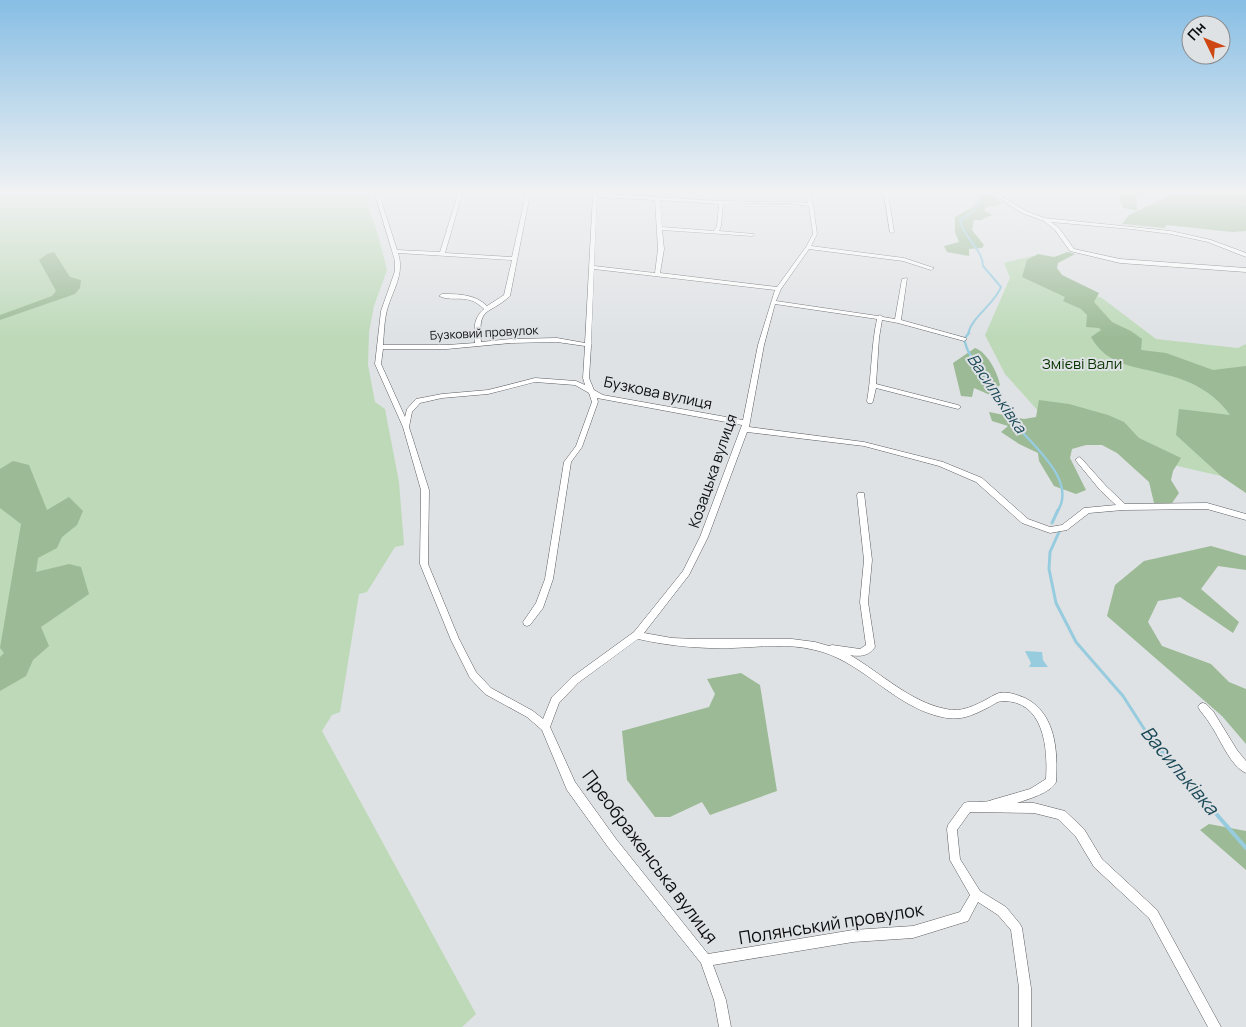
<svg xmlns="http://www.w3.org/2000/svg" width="1246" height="1027" font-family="Manrope,sans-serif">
<rect width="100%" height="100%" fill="#dfe2e5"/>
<path fill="#bdd9b8" d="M 0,194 L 369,194 L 369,199 L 366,200 L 378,235 L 387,270 L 374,306 L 369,332 L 368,365 L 375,402 L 385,409 L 399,482 L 404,545 L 395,547 L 367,592 L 359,594 L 340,712 L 332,715 L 322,731 L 476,1014 L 462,1027 L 0,1027 Z
M 1033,256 L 1072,288 L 1102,298 L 1156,339 L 1238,348 L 1246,344 L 1246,493 L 1221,476 L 1160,462 L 1137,443 L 1056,431 L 1005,374 L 985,335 L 1010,278 L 1004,263 Z"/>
<path fill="#9bba95" d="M 983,194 L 994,196 L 1001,203 L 999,205 L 986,207 L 984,210 L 992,215 L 981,220 L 974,220 L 972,230 L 984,245 L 982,248 L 969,249 L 969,256 L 947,252 L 944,246 L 959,242 L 955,232 L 955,217 L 973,207 Z
M 1118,194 L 1143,194 L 1136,197 L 1137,210 L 1123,208 Z
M 1202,194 L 1246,194 L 1246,231 L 1233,232 L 1166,225 L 1165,228 L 1122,224 L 1129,215 L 1170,195 Z
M 54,252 L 70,277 L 81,280 L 80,288 L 75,294 L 0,320 L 0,315 L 52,296 L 56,291 L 39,260 L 47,254 Z
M 1068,252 L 1075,254 L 1058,263 L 1057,268 L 1062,275 L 1099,293 L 1094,302 L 1112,322 L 1131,331 L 1142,339 L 1141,350 L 1166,353 L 1213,370 L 1246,366 L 1246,493 L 1221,476 L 1176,435 L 1179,409 L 1230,415 C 1214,392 1190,380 1163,374 C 1135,366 1107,366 1091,337 L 1101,330 L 1099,328 L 1086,327 L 1087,315 L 1081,309 L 1063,301 L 1065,297 L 1022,277 L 1027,260 L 1038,254 L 1054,257 Z
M 975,348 C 987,352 998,373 1000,385 L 990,395 L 974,388 L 972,397 L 961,396 L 953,363 Z
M 1039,400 L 1069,404 L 1108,415 L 1124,422 L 1139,438 L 1181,458 L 1173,471 L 1171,480 L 1179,493 L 1170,506 L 1154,503 L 1149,482 L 1117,453 L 1102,445 L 1086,445 L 1072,449 L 1070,458 L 1086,490 L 1076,494 L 1054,486 L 1039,461 L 1038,453 L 1019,444 L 1001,432 L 1008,426 L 992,421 L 989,412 L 1024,419 L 1036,417 Z
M 13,461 L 29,465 L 47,510 L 69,497 L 83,511 L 77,525 L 62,537 L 57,548 L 38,558 L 36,572 L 69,564 L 81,567 L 89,594 L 41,627 L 49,646 L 33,660 L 26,676 L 0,691 L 0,657 L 4,653 L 0,648 L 21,524 L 0,508 L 0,469 Z
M 1211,546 L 1246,556 L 1246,570 L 1218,566 L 1201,589 L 1239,622 L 1233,633 L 1180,597 L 1158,601 L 1148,622 L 1162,646 L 1211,664 L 1229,682 L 1246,689 L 1246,744 L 1222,716 L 1107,616 L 1115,585 L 1144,561 Z
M 741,673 L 760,685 L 777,791 L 710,815 L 702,802 L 670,817 L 655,817 L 627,780 L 622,731 L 709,707 L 715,694 L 707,679 Z
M 1209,824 L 1246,831 L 1246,870 L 1200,830 Z"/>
<path fill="#97ccdf" d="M 1025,651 L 1042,652 L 1043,660 L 1048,667 L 1029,667 L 1031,663 Z"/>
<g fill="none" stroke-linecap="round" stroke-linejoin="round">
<path stroke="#97ccdf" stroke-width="2" d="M 968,334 C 972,316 994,305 1001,287 L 983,266 C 983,249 963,238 960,220 L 972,212 L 980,201 L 976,194"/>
<path stroke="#97ccdf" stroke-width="2.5" d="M 969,333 L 964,339 C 968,358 981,369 992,385 C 1000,398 1006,412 1016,425 C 1033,446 1078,481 1057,512"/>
<path stroke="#97ccdf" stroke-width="3" d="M 1052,523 L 1058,510
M 1059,532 L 1050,552 L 1049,569 L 1056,603 L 1076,642 L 1123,696 L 1150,738"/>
<path stroke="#97ccdf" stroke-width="4" d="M 1149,737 L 1246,848"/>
<g stroke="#5b5d60" stroke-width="1">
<path id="street" d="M 375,194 L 379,194 L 397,250 L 440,252 L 458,194 L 462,194 L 445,253 L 512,257 L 526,194 L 530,194 L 510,296 C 488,316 478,305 481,342 L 511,339 L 557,338 L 585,343 L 593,194 C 638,194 682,200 727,201 C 754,203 781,200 808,203 L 806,194 L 810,194 L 813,205 L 817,234 L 811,246 L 904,258 L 934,268 L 931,270 L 903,261 L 809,249 L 781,289 L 776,301 L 878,316 L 880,315 L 883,317 L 895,319 L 902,279 L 907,278 L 901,320 L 966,338 L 967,339 L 964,341 L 898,323 L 882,320 L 879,338 L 876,384 L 958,405 L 961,407 L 958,409 L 876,388 L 873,401 L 872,403 L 868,403 L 867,401 C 872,374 871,346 877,319 L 775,304 L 764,345 L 749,427 L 864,442 L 943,462 L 982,478 L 1028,519 L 1050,527 L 1062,525 L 1084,508 L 1116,505 L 1100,490 L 1077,462 L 1075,460 L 1079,457 L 1081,458 L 1106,486 L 1125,504 L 1207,503 L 1246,514 L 1246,520 L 1207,509 L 1123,510 L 1089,513 L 1067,530 L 1050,533 L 1022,523 L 976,482 L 939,466 L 864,446 L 747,432 L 708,537 L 689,575 L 644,633 L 672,638 L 696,639 L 792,639 L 815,642 L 829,646 L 832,645 L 860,649 L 866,645 L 860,602 L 864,560 L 857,495 L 858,493 L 864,493 L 872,560 L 868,602 L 875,647 C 869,656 860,657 850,655 C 881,673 910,702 946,709 C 961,713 976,705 989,698 C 992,696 996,694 999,693 C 1007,691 1018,695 1025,698 C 1056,713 1058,752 1056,782 C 1051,793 1028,799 1017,803 L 1034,803 L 1061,810 L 1065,811 L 1084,829 L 1102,859 L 1157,910 L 1221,1027 L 1208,1027 L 1149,918 L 1094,867 L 1076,837 L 1058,819 L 1034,813 L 970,812 L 957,830 L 960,859 L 980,891 L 1006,907 L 1020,924 L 1022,928 L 1031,988 L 1031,1027 L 1019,1027 L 1019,988 L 1011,930 L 998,915 L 978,902 L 968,921 L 913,938 L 853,942 L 713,965 L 726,1000 L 731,1027 L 719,1027 L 714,1000 L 701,963 L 608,847 L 567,790 L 542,730 L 527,717 L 485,694 L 470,678 L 451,640 L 420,564 L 421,490 L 403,427 L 375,364 L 381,311 L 395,271 L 395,261 ZM 597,197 L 655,200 L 658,249 L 655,273 L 594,266 ZM 660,200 L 719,204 L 717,226 L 714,231 L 662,227 ZM 788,203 L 809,206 L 813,234 L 806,247 L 777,287 L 660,273 L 664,249 L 662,230 L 752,236 L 754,235 L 754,234 L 719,231 L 721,226 L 723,204 ZM 398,253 L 512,260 L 504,295 L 487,306 C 475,294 458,294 442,294 L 439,296 C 454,303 467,292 484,309 C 473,318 474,330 475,343 L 447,345 L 383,345 C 384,334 384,321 387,310 C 393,289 405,274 398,253 ZM 594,269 L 775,290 L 758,345 L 743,420 L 603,395 L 594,390 L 589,378 L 591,346 L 592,345 L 591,344 ZM 557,342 L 585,346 L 583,378 L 585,385 L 576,381 L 535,378 L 488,390 L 442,394 L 416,399 L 407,409 L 405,417 L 381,364 L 383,349 L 447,349 L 511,343 ZM 535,382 L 575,385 L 589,393 L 592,402 L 576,446 L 564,462 L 545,579 L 536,603 L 523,622 L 524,625 L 527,626 L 530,625 L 543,608 L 553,579 L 571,462 L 582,447 L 598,402 L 597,398 L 742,425 L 700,537 L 683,571 L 634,632 L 572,677 L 552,697 L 543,719 L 533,711 L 491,688 L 476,672 L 459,639 L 428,564 L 429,490 L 409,427 L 412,412 L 420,403 L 442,398 L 488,394 ZM 638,639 C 669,646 701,649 732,648 C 760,647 788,643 815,650 C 860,660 890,702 934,715 C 957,722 968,718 989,707 C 993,705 998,701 1002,701 C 1044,700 1048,748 1046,779 L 1030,789 L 992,800 C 983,804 973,800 964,803 L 948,825 L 947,829 L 950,860 L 970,895 L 960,912 L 913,926 L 853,930 L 708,954 L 616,839 L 575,782 L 550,727 L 559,703 L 578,683 Z
M 884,194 L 888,194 L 894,232 L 892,233 L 890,232 Z
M 993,194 L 998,194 L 1026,211 L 1044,218 L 1171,231 L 1211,240 L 1246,253 L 1246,257 L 1208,242 L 1171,234 L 1131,229 L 1051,222 L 1059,228 L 1074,249 L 1120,259 L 1246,268 L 1246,272 L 1120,263 L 1070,251 L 1055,230 L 1044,221 L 1022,213 Z
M 1203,703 L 1206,704 L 1213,711 L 1237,750 L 1246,761 L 1246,773 C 1230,766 1220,738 1210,724 C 1207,718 1201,713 1198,707 L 1200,704 Z"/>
</g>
<use href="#street" fill="#fff" fill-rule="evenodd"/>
</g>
<linearGradient id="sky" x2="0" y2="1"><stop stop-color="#87bee4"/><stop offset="0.57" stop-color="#f1f2f3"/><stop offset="1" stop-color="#f1f2f3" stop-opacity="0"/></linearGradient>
<rect width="1246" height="338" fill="url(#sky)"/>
<g text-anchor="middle" stroke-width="4" stroke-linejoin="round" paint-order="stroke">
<g font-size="12" fill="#0d0e0f" stroke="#dfe2e5">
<text transform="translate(484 333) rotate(-3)" y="4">Бузковий провулок</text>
</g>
<g font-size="15" fill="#093401" stroke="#dfe2e5">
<text x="1082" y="369">Змієві Вали</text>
</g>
<g font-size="15" fill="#0d0e0f" stroke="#dfe2e5">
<text transform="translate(658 393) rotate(12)" y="5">Бузкова вулиця</text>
<text transform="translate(713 471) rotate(-71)" y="5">Козацька вулиця</text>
</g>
<g font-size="16" font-style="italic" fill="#1c4958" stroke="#dfe2e5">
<text transform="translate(997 393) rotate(56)" y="6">Васильківка</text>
</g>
<g font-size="18" fill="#0d0e0f" stroke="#dfe2e5">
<text transform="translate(650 857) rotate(53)" y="6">Преображенська вулиця</text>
<text transform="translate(831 924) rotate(-9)" y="6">Полянський провулок</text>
</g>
<g font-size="19" font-style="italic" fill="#1c4958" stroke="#dfe2e5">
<text transform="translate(1180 770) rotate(50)" y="7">Васильківка</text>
</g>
</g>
<g transform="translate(1206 40) rotate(313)"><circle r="24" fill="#dfe2e5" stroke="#8b8d8f"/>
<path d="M0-4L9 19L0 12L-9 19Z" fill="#ce4713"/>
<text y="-8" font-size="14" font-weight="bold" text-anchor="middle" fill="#0d0e0f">Пн</text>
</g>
</svg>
